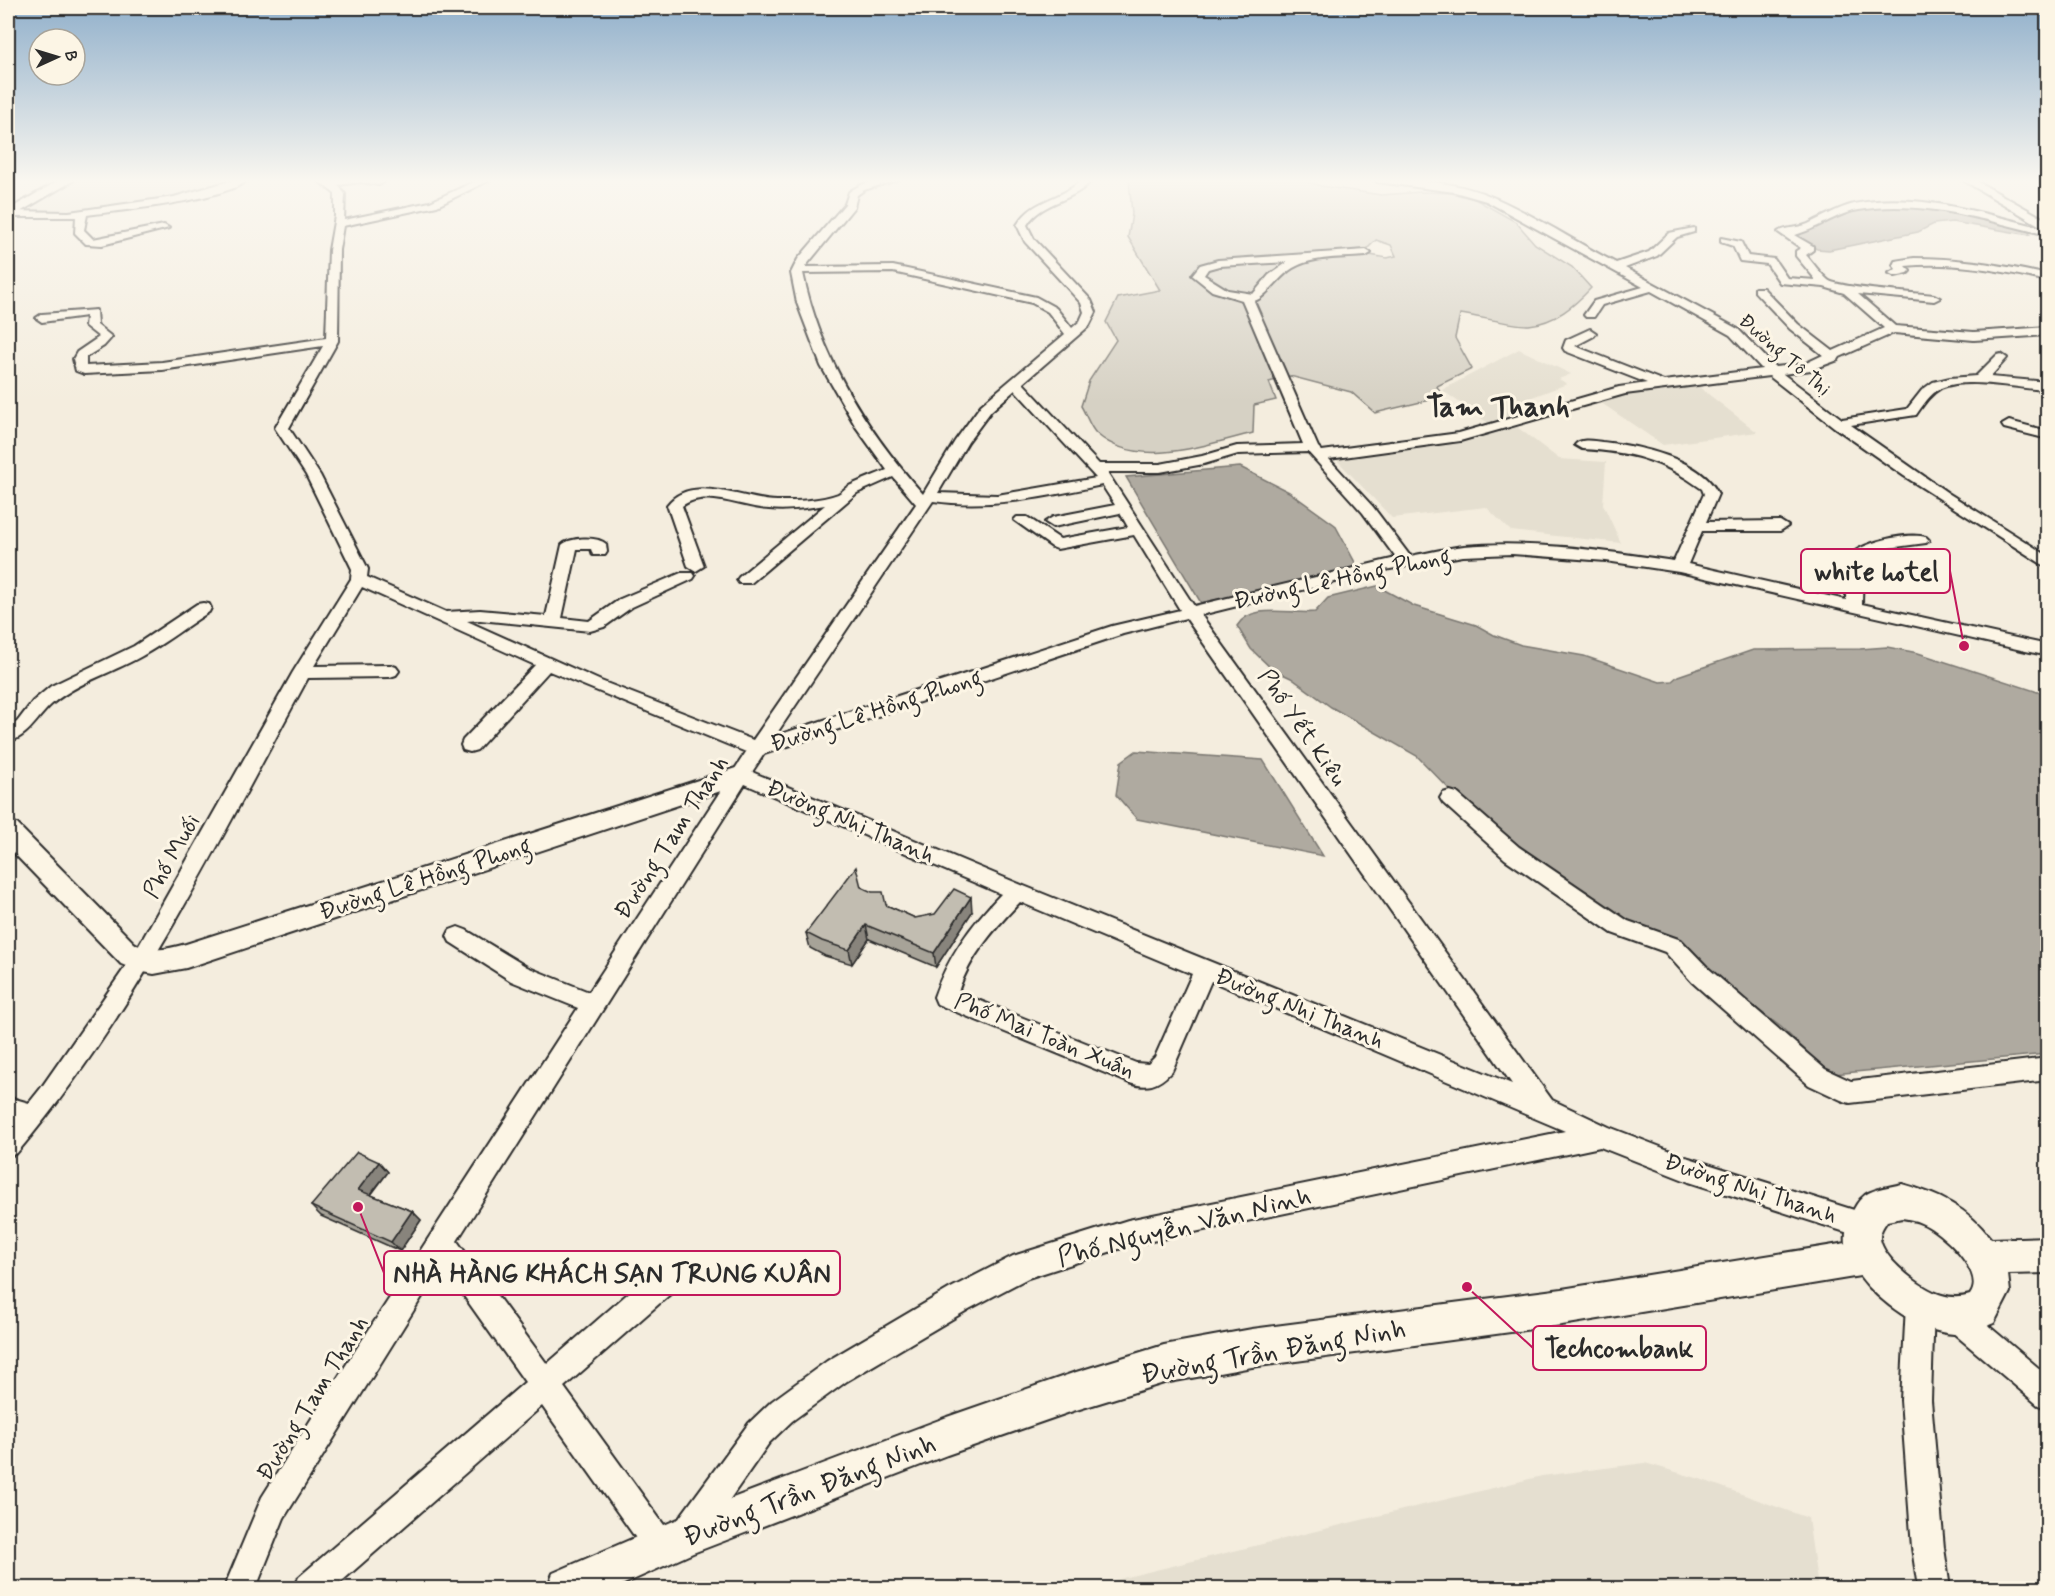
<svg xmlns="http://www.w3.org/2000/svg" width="2055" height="1596" font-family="Mynerve,sans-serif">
<rect width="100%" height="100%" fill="#f4edde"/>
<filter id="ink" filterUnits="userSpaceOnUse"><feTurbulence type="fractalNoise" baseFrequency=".0167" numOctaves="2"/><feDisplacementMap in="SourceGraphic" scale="12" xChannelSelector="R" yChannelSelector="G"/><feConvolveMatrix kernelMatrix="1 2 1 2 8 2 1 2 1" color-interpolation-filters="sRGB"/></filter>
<g filter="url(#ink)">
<path fill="#e5dfd0" d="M 79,179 L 241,179 L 187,194 L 136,201 L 93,210 L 40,213 L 25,210 Z
M 1519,349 L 1571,374 L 1559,379 L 1567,384 L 1527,399 L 1538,404 L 1488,423 L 1442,390 Z
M 1694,383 L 1757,432 L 1663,445 L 1597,400 Z
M 1517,427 L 1559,459 L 1606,462 L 1603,504 L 1621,543 L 1511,531 L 1486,507 L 1392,518 L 1336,459 L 1471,439 Z
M 1645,1463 L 1700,1479 L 1808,1518 L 1818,1588 L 1082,1588 L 1542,1476 Z"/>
<path fill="#d6d1c4" stroke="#807e78" stroke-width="1.5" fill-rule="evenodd" d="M 1129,179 L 1298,179 L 1321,186 L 1381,195 L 1421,192 L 1451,193 L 1475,199 L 1516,222 L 1535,244 L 1572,267 L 1591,288 C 1575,305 1555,323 1529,325 C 1514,326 1477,316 1460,314 L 1455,338 L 1472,369 L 1437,386 L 1442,397 L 1375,413 L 1351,392 L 1290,376 L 1269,382 L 1276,400 L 1254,405 L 1253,433 C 1207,444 1138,470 1097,434 C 1090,428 1086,414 1081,406 L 1089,381 L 1116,340 L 1106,322 L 1118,298 L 1160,290 L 1128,237 L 1132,214 ZM 1376,240 L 1391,245 L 1396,256 L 1387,258 L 1370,255 L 1368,248 Z"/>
<path fill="#afaaa0" stroke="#7a7771" stroke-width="1.5" d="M 1902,207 L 1945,212 L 2028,228 L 2030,235 L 1952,222 L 1934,224 L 1918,232 L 1829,250 L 1817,249 L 1797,239 L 1806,227 C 1823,224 1838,215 1855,210 C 1870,206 1887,207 1902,207 Z
M 1240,467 L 1289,492 L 1335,525 L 1358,568 L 1201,603 L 1126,477 Z
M 1377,586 L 1414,606 L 1476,625 L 1494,635 L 1521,645 L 1584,656 L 1660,682 L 1672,681 L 1678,676 L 1753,650 L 1860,649 L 1887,647 L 1918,653 L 2047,695 L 2047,1054 L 1823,1075 L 1804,1049 L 1781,1027 L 1712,975 L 1678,941 L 1663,934 L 1635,928 L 1490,831 L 1417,756 L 1331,707 L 1291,678 L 1272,669 L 1251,649 L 1237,626 C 1251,602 1293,615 1315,612 L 1328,598 Z
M 1136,751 L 1263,760 L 1323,856 L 1137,819 L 1116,795 L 1121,762 Z"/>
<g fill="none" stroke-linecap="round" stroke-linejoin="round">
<path stroke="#7a7771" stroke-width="8" d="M 8,1584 L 11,1588"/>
<g stroke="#2b2b2b" stroke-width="4">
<path id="minor" d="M 237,179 L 250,179 C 223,201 124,210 87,215 L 84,230 L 93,239 L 164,225 L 169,228 L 102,245 L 86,244 L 75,233 L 76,217 L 8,217 L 9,211 L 69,212 L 174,197 Z
M 316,179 L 382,180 L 384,182 L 379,185 L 361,182 L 338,185 L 345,194 L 344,220 L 430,202 L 480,179 L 492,179 L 437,206 L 343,226 L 339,250 L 338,341 L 289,428 L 320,475 L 368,569 L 367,577 L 446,612 L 480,610 L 546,616 L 562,545 C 570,537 598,536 606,544 L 607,552 L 605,555 L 593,555 L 591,549 L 577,549 L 562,618 L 589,621 L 620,599 L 681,573 L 693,573 L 695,576 L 693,579 L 632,607 L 604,627 L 590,631 L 480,620 L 467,621 L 601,681 L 753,740 L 916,504 L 893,477 L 857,493 L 751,583 L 739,583 L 737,580 L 739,577 L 825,505 C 807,508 788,511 769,509 C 741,508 706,488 682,506 L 704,566 L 696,571 L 688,566 L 667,505 C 692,472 744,501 777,501 C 796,501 820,501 838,494 C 842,492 845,488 849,486 C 861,480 875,475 887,470 L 856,427 L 821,366 L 797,303 L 791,273 L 798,259 L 845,204 L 849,192 C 863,182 882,178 900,179 L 864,190 L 857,195 L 854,207 L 805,267 L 893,266 L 1036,297 L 1056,308 L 1072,328 L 1080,321 L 1084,312 L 1081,303 L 1025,242 L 1017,225 C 1034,197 1062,201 1082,179 L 1092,179 C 1076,202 1042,200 1027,225 L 1034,239 L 1091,300 L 1096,312 L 1089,326 L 1023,383 L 1099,464 L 1160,464 L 1202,456 L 1237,446 L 1303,444 L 1242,300 L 1212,291 L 1192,275 L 1200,265 L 1218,260 L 1366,250 L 1371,253 L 1366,256 C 1342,258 1314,256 1293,268 C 1280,275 1265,299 1254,301 L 1318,447 L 1322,451 L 1459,433 L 1619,387 L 1647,383 L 1565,351 L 1563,348 L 1566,340 L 1590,329 L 1596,333 L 1594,336 L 1575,346 L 1664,381 L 1762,369 L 1730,335 L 1651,291 L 1602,305 L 1594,317 L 1586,317 L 1584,315 L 1594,301 L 1643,287 L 1486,201 L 1455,192 L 1377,182 L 1372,179 C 1412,179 1458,181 1495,198 C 1536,216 1576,242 1616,263 L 1649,252 L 1669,233 L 1694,228 L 1694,232 L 1677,237 L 1657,256 L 1625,268 L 1738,329 L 1775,367 L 1804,364 L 1823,355 L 1790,329 L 1755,292 L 1755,288 L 1763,288 L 1798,324 L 1833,351 L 1884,328 L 1844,293 L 1824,287 L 1780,283 L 1767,264 L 1740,261 L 1733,246 L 1721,242 L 1721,238 L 1741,242 L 1748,256 L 1774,259 L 1787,278 L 1816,280 L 1796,256 L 1796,251 L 1801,248 L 1778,232 C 1785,227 1799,228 1808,224 C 1823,217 1838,208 1854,204 C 1916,191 1984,214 2044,228 L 1961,179 L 1973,179 L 2048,221 L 2048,235 C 1987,221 1922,199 1859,210 C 1836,213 1817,230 1794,235 L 1813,246 L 1813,250 L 1806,255 C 1813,263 1820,273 1828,280 C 1837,288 1916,293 1934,295 L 1940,298 L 1934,301 L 1858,294 L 1895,326 L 1974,332 L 2048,327 L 2048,335 L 1974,340 L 1894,333 L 1840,357 L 1838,360 L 1811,370 L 1783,374 L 1842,419 L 1907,409 L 1922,390 L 1933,382 L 1950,378 L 1976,376 L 1997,355 L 2001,354 L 2007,358 L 1990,377 L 2048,382 L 2048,390 C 2018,389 1968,376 1941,388 C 1930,394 1923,405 1916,415 L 1851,425 L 1948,493 L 2048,556 L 2048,568 L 1904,476 L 1834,427 L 1769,376 L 1625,394 L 1460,441 L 1329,459 L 1373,507 L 1410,556 C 1428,553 1446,548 1464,546 C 1534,540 1605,551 1674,561 L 1704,494 L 1702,489 C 1661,459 1631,452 1582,449 L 1575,445 C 1581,438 1593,441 1602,442 C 1636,445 1703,459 1718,494 L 1706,522 L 1780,521 L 1788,526 L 1780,531 L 1702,531 L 1688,564 L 1846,600 L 1847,558 C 1860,542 1907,532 1926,537 L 1929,540 L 1926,543 L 1888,548 L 1863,560 L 1862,604 L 2048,645 L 2048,656 L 1679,572 L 1606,561 L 1512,554 L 1463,556 L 1379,571 L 1201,615 L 1552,1100 L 1609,1127 L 1689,1158 L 1873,1216 L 1877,1225 L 1873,1234 L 1864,1238 L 1689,1182 L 1600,1147 L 1128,1246 L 1028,1278 L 969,1309 L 847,1381 L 792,1421 L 769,1443 L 702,1539 L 691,1544 L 680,1539 L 675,1528 L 680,1517 L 749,1423 L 772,1401 L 827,1361 L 949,1289 L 1013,1256 L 1128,1220 L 1565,1131 L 1211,981 L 1172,1071 C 1157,1087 1147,1089 1127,1082 L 937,1004 L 934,997 C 948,956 971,925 1001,894 L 745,784 L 457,1241 L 547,1364 L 656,1269 L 666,1265 L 676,1269 L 680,1279 L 676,1289 L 564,1387 L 672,1536 L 677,1547 L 672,1558 L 661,1563 L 650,1558 L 542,1406 L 334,1588 L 294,1588 L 299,1577 L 525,1382 L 442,1265 L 284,1518 L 256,1588 L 224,1588 L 262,1497 L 322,1402 L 578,1008 L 511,981 L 450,942 L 447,936 L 450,930 L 458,927 L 466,930 L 527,967 L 589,992 L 746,752 L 549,671 L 477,750 L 470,752 L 463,750 L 461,745 L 463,740 L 535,665 L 362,587 L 314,666 L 390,665 L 396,667 L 399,671 L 396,675 L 390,677 L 308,678 C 219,841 137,1011 17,1153 L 8,1157 L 8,1127 L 13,1121 L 8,1119 L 8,1097 L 29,1103 L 41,1088 L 133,956 L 293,672 L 351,579 L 352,569 L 306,475 L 275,428 L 323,346 L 162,370 L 84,374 L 76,371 L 73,359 L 77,352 L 99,337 L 85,326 L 86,316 L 42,322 L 36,318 L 42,314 L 96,310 L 97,325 L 112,337 L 104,346 L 86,357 L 86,366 L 162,362 L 326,338 L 329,250 L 335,216 L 335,194 ZM 1288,262 L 1269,275 L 1253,294 L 1228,290 L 1204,275 L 1208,269 L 1219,266 ZM 893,272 L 1032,303 L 1048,312 L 1065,334 L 981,405 L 955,441 L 923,494 C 866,430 820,357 803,273 ZM 1015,390 L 1096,478 L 997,495 L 938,493 L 968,442 L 991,411 ZM 1308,452 L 1363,513 L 1396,558 L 1194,606 L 1107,472 L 1160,472 L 1204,464 L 1238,454 ZM 1102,485 L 1115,505 L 1053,517 L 1045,522 L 1053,527 L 1120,513 L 1128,527 L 1060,539 L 1027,517 L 1017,517 L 1014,520 L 1052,547 L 1057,549 L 1134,535 L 1180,610 L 1112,626 L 775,736 L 933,501 C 991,509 1045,497 1102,485 ZM 1186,618 L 1512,1084 L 1024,886 L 752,772 L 764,754 L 1123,634 ZM 1020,902 L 1192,974 L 1155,1057 L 1148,1064 L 1136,1063 L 958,992 C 970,956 994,929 1020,902 Z
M 1914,258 C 1959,258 2004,265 2048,275 L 2048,281 C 2002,271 1952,261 1905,266 L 1910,271 L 1908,273 L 1895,276 L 1889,273 L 1896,269 L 1893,265 L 1895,261 Z
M 2009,421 L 2048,431 L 2048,439 L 2004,428 L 2002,425 Z
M 203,603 L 209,604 L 211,608 L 209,612 C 188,625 168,641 147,653 C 116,672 79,681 52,704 C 37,717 29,737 8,742 L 8,727 L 17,722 L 33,701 L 51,686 L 134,646 L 197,604 Z
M 1450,791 L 1457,793 L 1519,847 L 1628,921 L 1681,940 L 1708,968 L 1825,1069 L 1851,1081 L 2048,1058 L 2048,1080 L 1850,1103 L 1841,1100 L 1809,1085 L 1692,982 L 1665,952 L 1612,933 L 1505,859 L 1443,803 L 1440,798 L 1443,793 Z
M 1920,1291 L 1930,1295 L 1934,1305 L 1931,1400 L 1944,1548 L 1950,1588 L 1918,1588 L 1912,1548 L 1901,1400 L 1906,1305 L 1910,1295 Z
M 1955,1302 L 1965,1306 L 2048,1376 L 2048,1409 L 2038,1405 L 1945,1326 L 1941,1316 L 1945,1306 Z"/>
</g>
<g stroke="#2b2b2b" stroke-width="4">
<path id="major" d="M 61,179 L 76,179 L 8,219 L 8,210 Z
M 742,766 L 751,769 L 755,775 L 751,781 L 186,968 L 154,974 L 138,971 L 121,964 L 8,847 L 8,821 L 17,824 L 134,943 C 150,954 168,949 186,944 Z
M 1902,1184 C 1939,1194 1968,1208 1991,1239 L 2048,1237 L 2048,1273 L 2008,1274 L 2010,1292 L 1994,1323 C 1982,1328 1967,1335 1954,1334 C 1921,1332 1879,1302 1860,1276 L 1562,1325 L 1252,1367 L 1164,1383 L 1073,1411 L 947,1455 L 693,1553 L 615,1588 L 547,1588 L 553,1573 L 685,1516 L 947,1417 L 1073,1373 L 1164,1345 L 1252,1329 L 1562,1289 L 1846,1243 C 1844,1229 1853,1204 1865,1195 C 1875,1188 1891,1187 1902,1184 ZM 1902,1218 C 1908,1219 1915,1220 1921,1223 C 1941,1231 1987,1273 1970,1295 C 1960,1298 1952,1298 1942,1295 C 1923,1290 1882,1259 1880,1238 C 1880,1231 1883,1227 1887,1221 Z"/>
</g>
<use href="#minor" fill="#fcf5e5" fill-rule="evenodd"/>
<use href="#major" fill="#fcf5e5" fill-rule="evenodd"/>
</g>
<path fill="#a7a398" stroke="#2b2b2b" stroke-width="1.5" d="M 861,887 L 886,905 L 915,918 L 972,912 L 936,967 L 869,939 L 852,964 L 825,956 L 810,948 L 806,933 Z
M 379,1162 L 388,1172 L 371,1195 L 412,1211 L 421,1220 L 400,1251 L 321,1216 L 311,1206 Z"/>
<path fill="#88847c" stroke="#2b2b2b" stroke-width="1.5" d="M 971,897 L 972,912 L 936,967 L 934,953 Z
M 866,925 L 869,939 L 852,964 L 849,950 Z
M 379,1162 L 388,1172 L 367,1199 L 358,1190 Z
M 412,1211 L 421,1220 L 400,1251 L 391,1242 Z"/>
<path fill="#c2bdb1" stroke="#2b2b2b" stroke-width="1.5" d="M 856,867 L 861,887 L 872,892 L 883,892 L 886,905 L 915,918 L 935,914 L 954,889 L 971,897 L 934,953 L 866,925 L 849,950 L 822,941 L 806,933 Z
M 357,1152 L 379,1162 L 358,1190 L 412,1211 L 391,1242 L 311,1206 Z"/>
</g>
<linearGradient id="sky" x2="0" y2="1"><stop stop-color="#91b0cb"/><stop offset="0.45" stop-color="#faf7f0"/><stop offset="1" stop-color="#faf7f0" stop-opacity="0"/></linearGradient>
<rect width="2055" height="402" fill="url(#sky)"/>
<g text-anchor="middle" stroke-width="6" stroke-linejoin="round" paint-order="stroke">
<g font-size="20" fill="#2b2b2b" stroke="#fcf5e5">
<text transform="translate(1785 354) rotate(41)" y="7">Đường Tô Thị</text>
</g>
<g font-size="24" fill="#2b2b2b" stroke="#fcf5e5">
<text transform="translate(1342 578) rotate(-12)" y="8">Đường Lê Hồng Phong</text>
<text transform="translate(876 710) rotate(-18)" y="8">Đường Lê Hồng Phong</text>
<text transform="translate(1303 727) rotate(55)" y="8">Phố Yết Kiêu</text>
<text transform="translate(851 821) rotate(23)" y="8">Đường Nhị Thanh</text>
<text transform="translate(671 837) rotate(-57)" y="8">Đường Tam Thanh</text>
<text transform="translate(171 856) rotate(-61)" y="8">Phố Muối</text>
<text transform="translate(425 878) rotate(-18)" y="8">Đường Lê Hồng Phong</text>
<text transform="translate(1300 1008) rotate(22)" y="8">Đường Nhị Thanh</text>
<text transform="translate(1045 1035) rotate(22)" y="8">Phố Mai Toàn Xuân</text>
<text transform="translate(1751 1188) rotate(18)" y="8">Đường Nhị Thanh</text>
<text transform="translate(312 1398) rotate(-58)" y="8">Đường Tam Thanh</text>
</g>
<g font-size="28" fill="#2b2b2b" stroke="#fcf5e5">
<text transform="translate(1184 1225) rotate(-14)" y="10">Phố Nguyễn Văn Ninh</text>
<text transform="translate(1273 1350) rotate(-10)" y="10">Đường Trần Đăng Ninh</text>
<text transform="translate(809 1489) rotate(-21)" y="10">Đường Trần Đăng Ninh</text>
</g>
<g font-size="30" font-weight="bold" fill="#2b2b2b" stroke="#fcf5e5">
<text x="1498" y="416">Tam Thanh</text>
</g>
</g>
<path fill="none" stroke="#c2185b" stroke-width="2" d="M1964 646L1950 571M358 1207L384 1273M1467 1287L1533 1348"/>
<g fill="#c2185b" stroke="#fcf5e5" stroke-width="2">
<circle cx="1964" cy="646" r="6"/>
<circle cx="358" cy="1207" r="6"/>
<circle cx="1467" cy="1287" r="6"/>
</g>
<g fill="#fcf5e5" stroke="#c2185b" stroke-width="2">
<rect x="1801" y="549" width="149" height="44" rx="6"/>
<rect x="384" y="1251" width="456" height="44" rx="6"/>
<rect x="1533" y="1326" width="173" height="44" rx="6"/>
</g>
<g font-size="26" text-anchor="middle" font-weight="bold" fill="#2b2b2b">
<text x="1876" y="580">white hotel</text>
<text x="612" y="1282">NHÀ HÀNG KHÁCH SẠN TRUNG XUÂN</text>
<text x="1619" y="1357">Techcombank</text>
</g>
<rect width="2055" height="1596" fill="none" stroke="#fcf5e5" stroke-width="30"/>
<rect x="15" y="15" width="2025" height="1566" fill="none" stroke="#2b2b2b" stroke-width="2" filter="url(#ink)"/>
<g transform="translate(57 57) rotate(86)"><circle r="28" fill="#fcf5e5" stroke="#a8a49b" stroke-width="1.5"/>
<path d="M0-4.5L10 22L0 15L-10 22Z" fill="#2b2b2b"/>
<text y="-9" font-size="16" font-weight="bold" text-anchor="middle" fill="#2b2b2b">B</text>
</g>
</svg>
